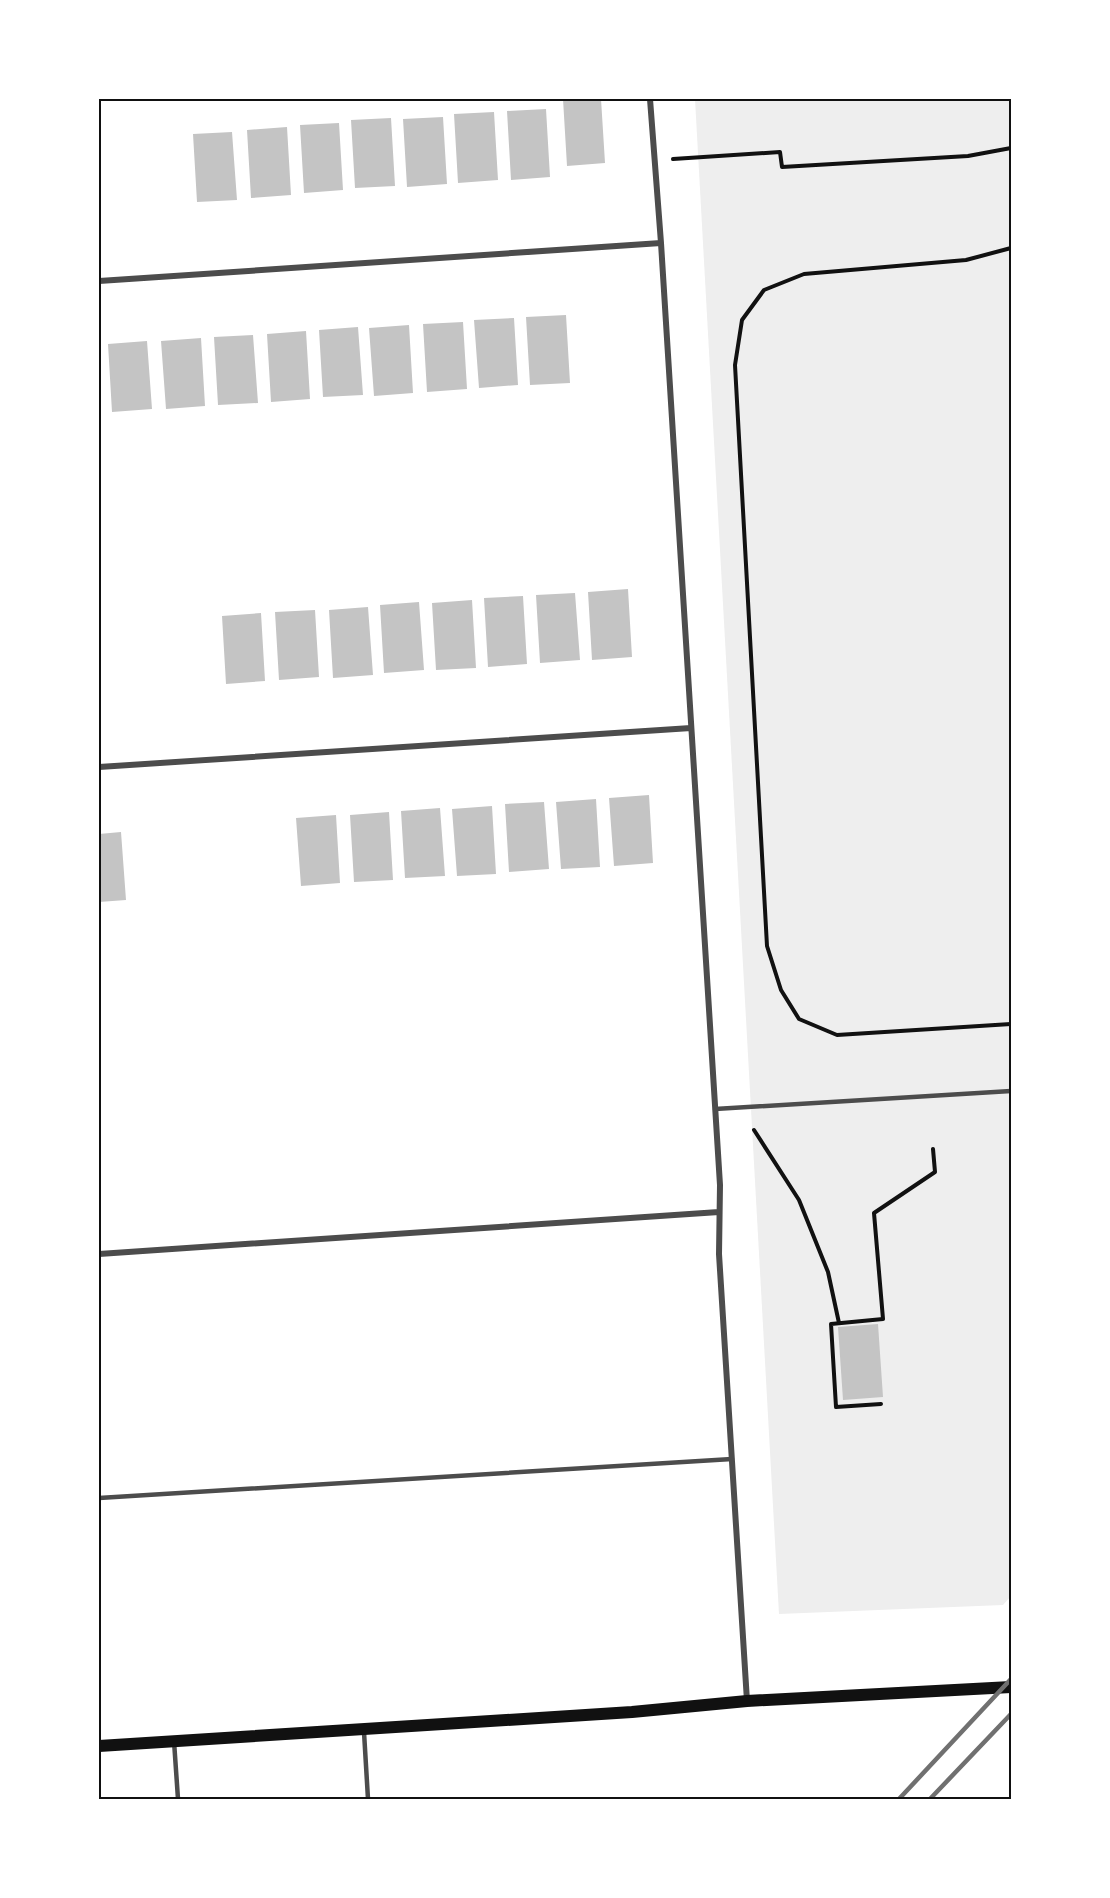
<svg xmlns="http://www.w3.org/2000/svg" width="1110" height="1898" font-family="Mulish,sans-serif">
<rect width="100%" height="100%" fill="#fff"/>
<path fill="#eee" d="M 695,99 L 1011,99 L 1011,1596 L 1003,1605 L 779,1614 Z"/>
<path fill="#c4c4c4" d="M 563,99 L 601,99 L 605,163 L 567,166 Z
M 546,109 L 550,177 L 511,180 L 507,111 Z
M 494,112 L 498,180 L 458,183 L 454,114 Z
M 443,117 L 447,184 L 407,187 L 403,119 Z
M 391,118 L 395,186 L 355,188 L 351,120 Z
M 339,123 L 343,190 L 304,193 L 300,125 Z
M 287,127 L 291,195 L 251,198 L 247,130 Z
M 232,132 L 237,200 L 197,202 L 193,134 Z
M 566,315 L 570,383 L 530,385 L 526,317 Z
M 514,318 L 518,385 L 479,388 L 474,320 Z
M 463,322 L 467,389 L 427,392 L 423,324 Z
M 409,325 L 413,393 L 374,396 L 369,328 Z
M 358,327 L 363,395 L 323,397 L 319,330 Z
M 306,331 L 310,399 L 271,402 L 267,334 Z
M 253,335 L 258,403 L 218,405 L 214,337 Z
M 201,338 L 205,406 L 166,409 L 161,341 Z
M 147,341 L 152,409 L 112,412 L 108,344 Z
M 628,589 L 632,657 L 592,660 L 588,592 Z
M 575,593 L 580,660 L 540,663 L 536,595 Z
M 523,596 L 527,664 L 488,667 L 484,598 Z
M 472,600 L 476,668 L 436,670 L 432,603 Z
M 419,602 L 424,670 L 384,673 L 380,605 Z
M 368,607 L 373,675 L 333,678 L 329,610 Z
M 315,610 L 319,677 L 279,680 L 275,612 Z
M 261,613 L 265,681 L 226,684 L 222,616 Z
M 649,795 L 653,863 L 614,866 L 609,798 Z
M 596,799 L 600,867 L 561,869 L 556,802 Z
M 544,802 L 549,869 L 509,872 L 505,804 Z
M 492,806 L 496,874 L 457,876 L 452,809 Z
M 440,808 L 445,876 L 405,878 L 401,811 Z
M 389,812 L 393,880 L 354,882 L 350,815 Z
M 336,815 L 340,883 L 301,886 L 296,818 Z
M 121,832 L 126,900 L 99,902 L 99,834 Z
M 878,1324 L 883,1397 L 843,1400 L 838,1327 Z"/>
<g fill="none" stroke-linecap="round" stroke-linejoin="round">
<path stroke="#111" stroke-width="4" d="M 673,159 L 780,152 L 782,167 L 968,156 L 1011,148
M 1011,248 L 966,260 L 804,274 L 764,290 L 742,320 L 735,365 L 767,946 L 781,990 L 799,1019 L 837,1035 L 1011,1024
M 754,1130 L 799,1200 L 828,1272 L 839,1323
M 881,1404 L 836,1407 L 831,1324 L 883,1319 L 874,1213 L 935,1172 L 933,1149"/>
<path stroke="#4c4c4c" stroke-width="4.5" d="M 715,1109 L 1011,1091
M 99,1498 L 732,1459
M 364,1732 L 368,1799
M 174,1741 L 178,1799"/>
<path stroke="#4c4c4c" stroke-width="6" d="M 650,99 L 661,243 L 720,1185 L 719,1254 L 747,1701
M 99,281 L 661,243
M 99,767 L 691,728
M 99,1254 L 719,1212"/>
<path stroke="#111" stroke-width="12" d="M 99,1746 L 632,1712 L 747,1701 L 1011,1687"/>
<path stroke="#707070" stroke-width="4.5" d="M 899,1799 L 1011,1679
M 930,1799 L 1011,1714"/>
</g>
<rect width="1110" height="1898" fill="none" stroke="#ffffff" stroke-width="201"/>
<rect x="100" y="100" width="910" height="1698" fill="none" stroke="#111" stroke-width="2"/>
</svg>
